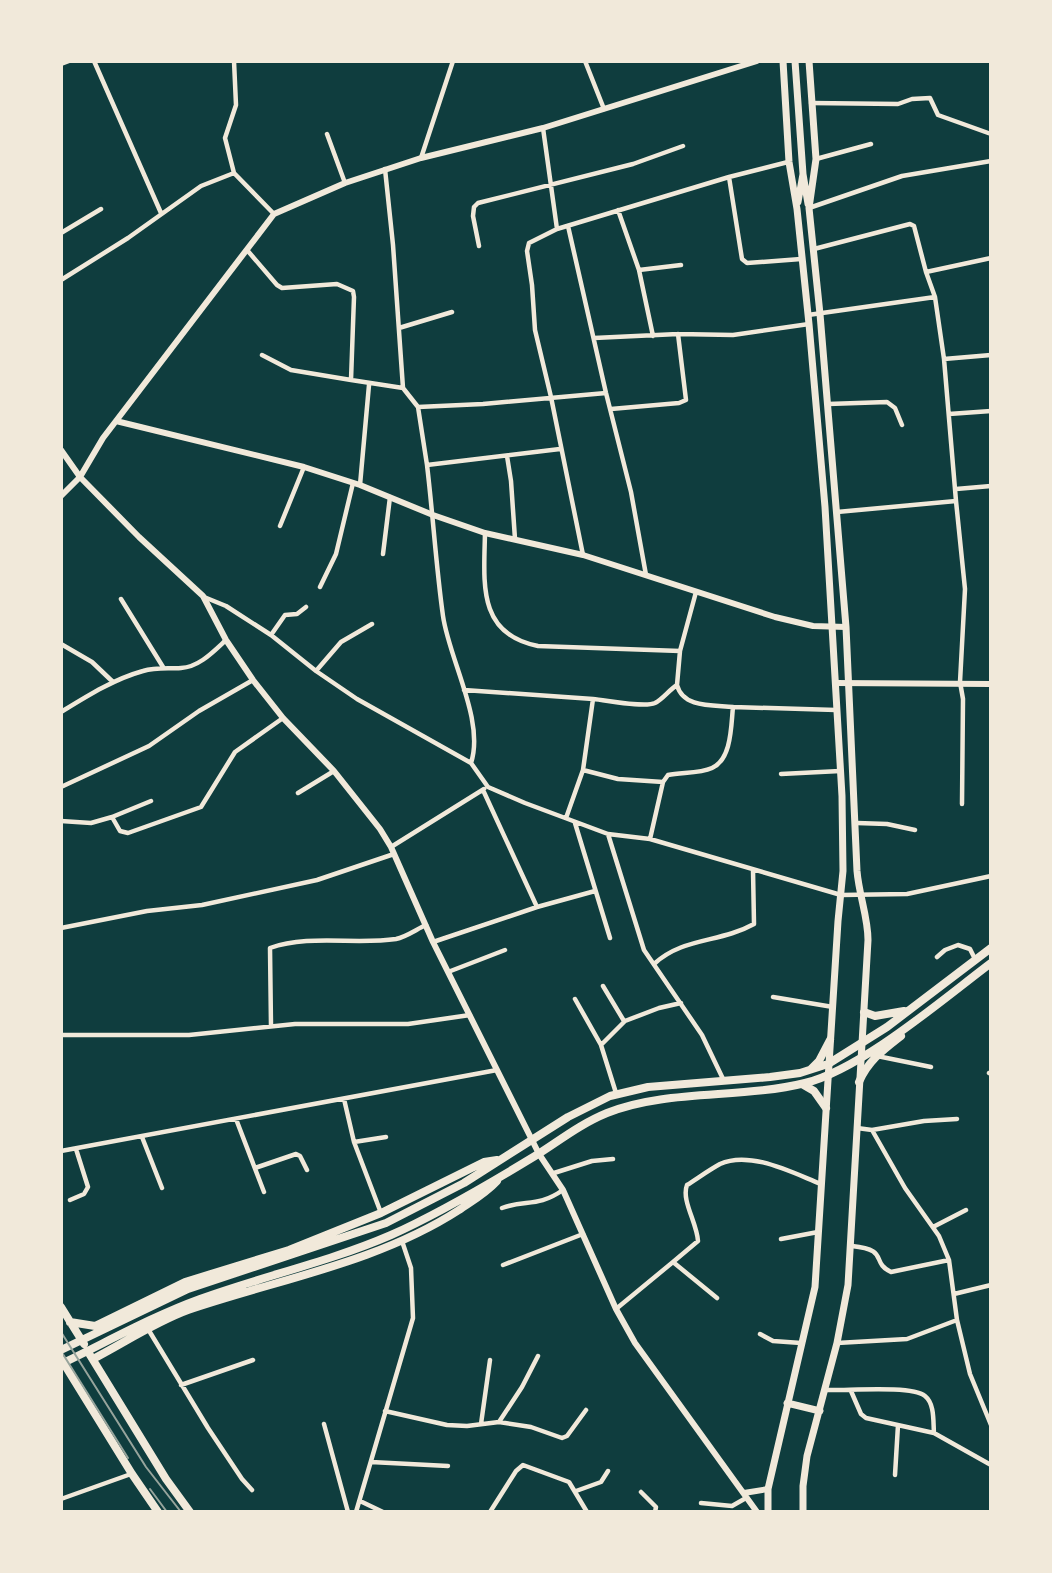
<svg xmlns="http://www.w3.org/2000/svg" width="1052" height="1573" font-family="'Fira Sans Condensed',sans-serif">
<rect width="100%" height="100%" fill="#0f3d3e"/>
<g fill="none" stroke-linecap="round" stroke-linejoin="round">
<path stroke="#f1e9da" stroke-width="4.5" d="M 94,61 L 161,213
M 585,61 L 604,109
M 61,64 L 69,61
M 811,103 L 898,104 L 912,99 L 930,98 L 938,115 L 991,134
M 543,128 L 557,229
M 327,134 L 345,183
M 421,158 L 453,61
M 816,159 L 871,144
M 385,169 L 393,245 L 403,388
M 234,173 L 225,138 L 236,105 L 234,61
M 729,177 L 742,259 L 747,263 L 801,259
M 809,208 L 902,176 L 991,161
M 618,210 L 639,270 L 653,336
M 568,226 L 606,393 L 631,492 L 646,575
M 61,233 L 101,209
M 479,246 L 473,216 L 474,207 L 478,203 L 633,164 L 683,146
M 814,249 L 910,224 L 914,226 L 926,272
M 247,250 L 277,285 L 282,288 L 337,284 L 353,291 L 354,297 L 351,380 L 291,370 L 262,355
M 639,270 L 681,265
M 61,280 L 128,238 L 201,186 L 234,173 L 274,214
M 808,315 L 935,297
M 399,328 L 452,312
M 594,338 L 678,334 L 733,335 L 809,324
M 944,359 L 991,355
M 351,380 L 403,388 L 418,407 L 483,404 L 606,393
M 828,404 L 887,402 L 895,408 L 902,425
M 418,407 L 427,465
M 611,409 L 679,403 L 686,400 L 678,334
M 949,414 L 991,411
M 507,456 L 511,481 L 515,539
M 360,485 L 369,385
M 956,489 L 991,486
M 956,501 L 965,589 L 960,682 L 963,699 L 962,804
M 837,512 L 956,501 L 944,359 L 935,297 L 926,272 L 991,258
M 280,526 L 304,467
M 485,533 C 484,583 477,634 538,646 L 680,651 L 696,592
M 383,554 L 390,497
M 583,555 L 551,397 L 535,330 L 532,285 L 527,251 L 529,243 L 557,229 L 729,177 L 788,162
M 320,587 L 336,554 L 353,483
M 204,597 L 226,606 L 271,635 L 316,671 L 357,699 L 471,763 L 488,787 L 525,803 L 608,834 L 650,839 L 841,895 L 907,894 L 991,876
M 121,599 L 163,667
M 271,635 L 285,615 L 297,614 L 306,607
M 61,644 L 92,662 L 113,682
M 316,671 L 341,642 L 372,624
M 677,685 L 680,651
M 464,690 L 593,699 L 583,770
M 593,699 C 606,700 644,708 655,703 C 663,699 669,690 677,685 C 683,708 712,705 733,707
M 61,712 C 87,696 114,679 143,671 C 156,667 168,669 181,668 C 199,667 213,652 226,640
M 471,763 C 485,721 449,659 443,616 C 436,566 433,515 427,465 L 560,449
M 781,774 L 840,771
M 61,787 L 149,746 L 199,711 L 253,680
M 298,793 L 334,771
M 112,817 L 151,801
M 566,818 L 583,770 L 618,779 L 663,782 L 668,775 C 681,772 699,774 712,768 C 732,759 731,725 733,707 L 836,710
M 61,821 L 91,823 L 112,817 L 120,831 L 128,833 L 201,807 L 235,752 L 283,718
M 575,823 L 610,938
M 857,823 L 887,824 L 915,830
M 608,834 L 644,950 L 702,1035 L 724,1081
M 650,839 L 663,782
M 391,847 L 484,789
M 537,907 L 595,891
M 61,928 L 147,911 L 202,905 L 317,880 L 394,854
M 433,942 L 537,907 L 483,790
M 937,957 L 945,950 L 958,945 L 970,949 L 975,959
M 654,964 C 683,937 720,943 754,924 L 753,870
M 448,972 L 505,950
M 603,986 L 624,1021
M 773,997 L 833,1007
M 575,999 L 601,1045 L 616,1093
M 271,1026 L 270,948 C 309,934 355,945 396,939 C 406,937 417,929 426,925
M 61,1035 L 189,1035 L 295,1024 L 408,1024 L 470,1015
M 601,1045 L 625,1021 L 659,1008 L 681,1003
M 877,1056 L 931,1067
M 989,1073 L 991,1074
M 344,1099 L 354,1142 L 381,1213
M 236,1119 L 264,1192
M 857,1128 L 872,1130 L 924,1121 L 957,1119
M 872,1130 L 905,1188 L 939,1236 L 949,1260
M 142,1137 L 162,1188
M 354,1142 L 386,1137
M 61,1151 L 497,1070
M 255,1168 L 296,1154 L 300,1156 L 307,1170
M 554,1173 L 592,1161 L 613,1159
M 70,1200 L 84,1194 L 88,1187 L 76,1149
M 502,1208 C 526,1199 537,1208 563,1190
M 933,1227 L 966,1210
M 781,1239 L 818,1232
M 852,1246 C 890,1250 870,1262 891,1272 L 949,1260 L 957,1320 L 970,1374 L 991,1425
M 673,1262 L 698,1241 C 697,1223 681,1200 687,1185 C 698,1178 709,1170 720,1164 C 750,1150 793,1173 821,1184
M 503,1265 L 583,1234
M 954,1294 L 991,1285
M 616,1309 L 673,1262 L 717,1298
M 148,1329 L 208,1428 L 242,1479 L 252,1490
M 760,1334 L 773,1341 L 801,1343
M 837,1343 L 907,1339 L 957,1320
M 181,1385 L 253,1360
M 825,1390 C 846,1391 911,1385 925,1396 C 935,1404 933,1422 934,1433 L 866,1418 L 861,1414 L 851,1391
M 385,1411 L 447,1425 L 467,1426 L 499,1422 L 531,1427 L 562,1438 L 567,1436 L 586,1410
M 499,1422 L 522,1387 L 538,1356
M 324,1424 L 348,1512
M 481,1424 L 490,1360
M 934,1433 L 991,1465
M 371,1462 L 448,1466
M 895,1475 L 898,1425
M 576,1491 L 601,1482 L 608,1471
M 641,1492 L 656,1507 L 655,1512
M 61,1499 L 131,1474
M 360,1501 L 383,1512
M 701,1503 L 732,1506 L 746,1498
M 356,1512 L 413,1318 L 411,1268 L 402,1241
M 490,1512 L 516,1471 L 523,1465 L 569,1482 L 587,1512"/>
<path stroke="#f1e9da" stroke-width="6" d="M 116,421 L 304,467 L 360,485 L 433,515 L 485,533 L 583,555 L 775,617 L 813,626 L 846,627
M 61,450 L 80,477 L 139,537 L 203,596 L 226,640 L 253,680 L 283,718 L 334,771 L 380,829 L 391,847 L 433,942 L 539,1154 L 563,1190 L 616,1309 L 635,1343 L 757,1512
M 61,496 L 80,477 L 103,438 L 274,214 L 345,183 L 421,158 L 543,128 L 757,61
M 835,683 L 991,684
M 744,1493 L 768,1489"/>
<path stroke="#f1e9da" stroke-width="7" d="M 795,61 L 803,174
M 798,202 L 803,174 L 808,204
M 787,1403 L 820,1411
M 768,1512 L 768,1489 L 815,1287 L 838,921 L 843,871 L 842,796 L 825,507 L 809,324 L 797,209 L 789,162 L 783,61
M 803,1512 L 803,1486 L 807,1456 L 837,1343 L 848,1285 L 868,940 C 868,917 859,895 857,871 L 846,627 L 820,314 L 809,208 L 816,159 L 809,61"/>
<path stroke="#f1e9da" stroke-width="8" d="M 864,1012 L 875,1016 L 904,1011
M 811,1069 L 819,1061 L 830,1040
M 859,1082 C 868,1061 883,1050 901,1036
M 802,1084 L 814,1091 L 826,1108
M 61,1307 L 84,1344
M 70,1322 L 95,1326 L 185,1282 L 289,1250 L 381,1213 L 484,1162 L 497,1160
M 61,1350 L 188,1289 L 386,1223 L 464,1183 L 568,1117 L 610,1096 L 648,1087 L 770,1077 L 800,1073 L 828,1064 L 887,1027 L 991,948
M 90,1355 L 166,1479 L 190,1512
M 61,1359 L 132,1474 L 158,1512
M 93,1359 C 124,1343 155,1322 188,1310 C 279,1279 377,1263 459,1210 C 472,1201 486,1193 497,1181
M 61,1364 C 107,1342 153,1316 200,1299 C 263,1276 329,1262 391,1235 C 440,1213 489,1184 535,1156 C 559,1141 580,1124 607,1113 C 666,1089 742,1099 805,1083 C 862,1069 943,999 991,963"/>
<path stroke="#97a49c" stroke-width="2" d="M 61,1332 L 146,1467 L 181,1512
M 61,1351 L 128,1458
M 150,1489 L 167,1512"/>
</g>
<rect width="1052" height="1573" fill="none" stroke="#f1e9da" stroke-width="126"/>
</svg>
